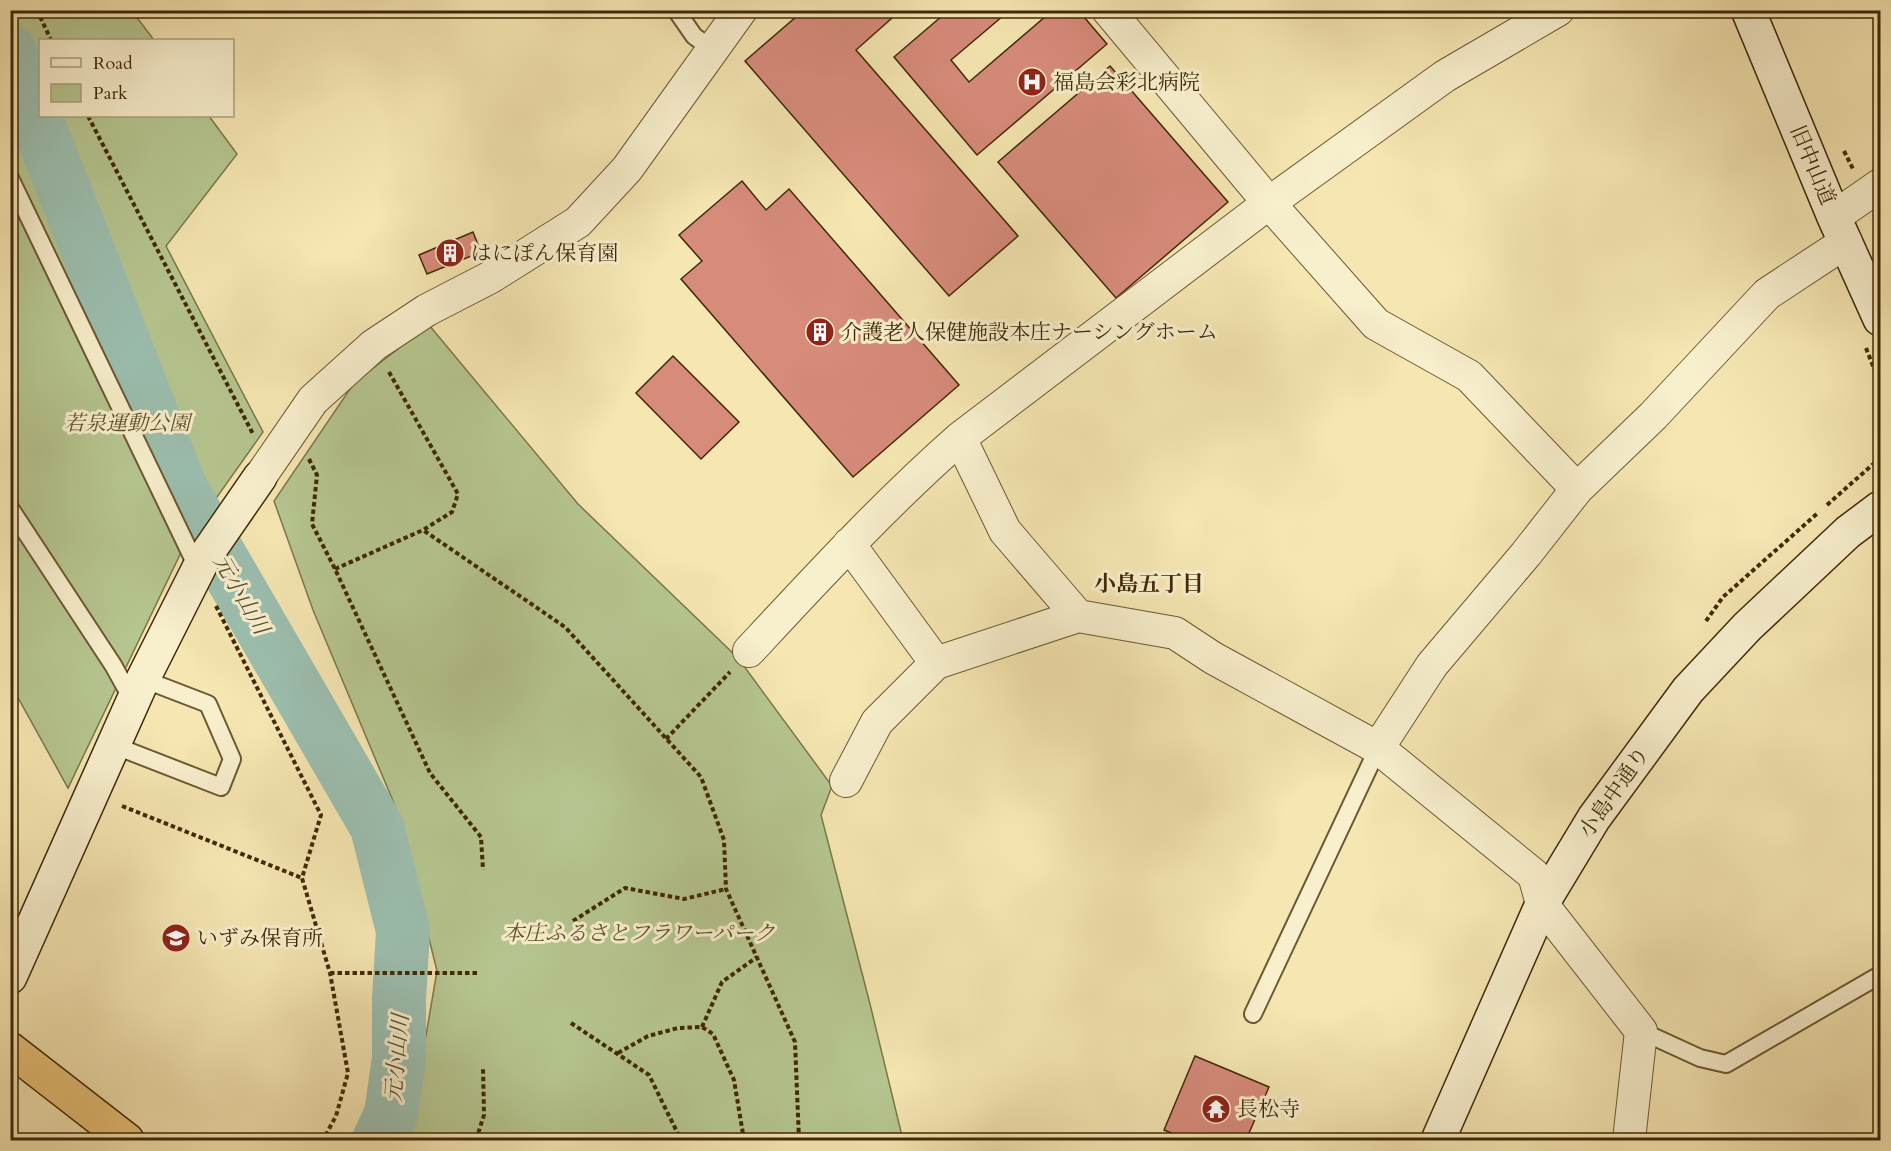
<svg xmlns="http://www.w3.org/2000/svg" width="1891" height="1151" font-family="Cardo,'Noto Serif JP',serif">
<rect width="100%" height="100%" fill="#f5e6b2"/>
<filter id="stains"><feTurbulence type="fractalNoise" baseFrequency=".00333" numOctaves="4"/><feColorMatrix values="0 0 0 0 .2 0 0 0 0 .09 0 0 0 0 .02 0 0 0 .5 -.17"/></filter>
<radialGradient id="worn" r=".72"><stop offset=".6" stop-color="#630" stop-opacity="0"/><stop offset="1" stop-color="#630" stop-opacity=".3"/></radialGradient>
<path fill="#b6c690" stroke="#7b774b" stroke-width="1.5" d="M 10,11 L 132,11 L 154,40 L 40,40 L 40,116 L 209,116 L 237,154 L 166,246 L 263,432 L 188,538 L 68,788 L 11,685 Z
M 429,325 L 578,504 L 738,658 L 832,786 L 821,815 L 870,1004 L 903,1140 L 398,1140 L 418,1082 L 437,971 L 398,813 L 313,610 L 274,501 L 354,383 Z"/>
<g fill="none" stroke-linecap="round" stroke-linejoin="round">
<path stroke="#9cbfb0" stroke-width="54" d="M 10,52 L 181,489 L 377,827 L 403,931 L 399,999 L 399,1058 L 391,1114 L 379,1140"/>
</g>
<path fill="#d78b7b" stroke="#402806" stroke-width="1.5" d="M 804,10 L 901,10 L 856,50 L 1018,236 L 949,296 L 745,61 Z
M 949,10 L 1010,10 L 951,60 L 969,82 L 1053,10 L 1078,10 L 1107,44 L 977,155 L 894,57 Z
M 1110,66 L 1228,202 L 1116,298 L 998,162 Z
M 742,181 L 766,210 L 789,189 L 959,385 L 853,477 L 681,279 L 702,261 L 679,235 Z
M 473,232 L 481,252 L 427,274 L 419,255 Z
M 673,356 L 739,422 L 701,459 L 636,393 Z
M 1195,1056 L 1269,1087 L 1246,1140 L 1189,1140 L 1164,1130 Z"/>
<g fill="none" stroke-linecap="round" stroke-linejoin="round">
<g stroke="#6d5831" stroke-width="20">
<path id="lane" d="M 676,10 L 694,36 L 713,50
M 10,178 L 198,569
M 10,508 L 113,665 L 133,701
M 113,745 L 221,787 L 232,759 L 208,704 L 143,679
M 1253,1014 L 1378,748
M 1641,1031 L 1700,1058 L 1726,1064 L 1880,975"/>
</g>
<g stroke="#6d5831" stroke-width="34">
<path id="street" d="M 1108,10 L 1269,203 L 1376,324 L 1469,376 L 1577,489
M 1834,217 L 1880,185
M 960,438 L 1005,531 L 1078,616
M 260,477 L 313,400 L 374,345 L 427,310 L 491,277 L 578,222 L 627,169 L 741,10
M 849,544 L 936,663
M 749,651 C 817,578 885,504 960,438 L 1269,203 L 1445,76 L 1558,10
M 1378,748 L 1432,665 L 1526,554 L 1577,489 L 1653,416 L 1767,294 L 1846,242
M 846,781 L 877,722 L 936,663 L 1078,616 L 1175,633 L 1213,658 L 1378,748 L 1534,875 L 1542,904 L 1641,1031 L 1629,1140"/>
</g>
<g stroke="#402806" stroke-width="36">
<path id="secondary" d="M 1748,10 L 1834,217 L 1880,319
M 10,977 L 143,679 L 204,558 L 260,477
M 1438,1140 L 1542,904 L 1594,818 L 1688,690 L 1747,627 L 1848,532 L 1880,508"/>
</g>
<g stroke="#402806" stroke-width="36">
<path id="highway" d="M 10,1049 L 127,1140"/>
</g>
<path stroke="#402806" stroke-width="4" stroke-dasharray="4.5 3" stroke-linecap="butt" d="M 37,10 L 51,40
M 88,116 L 253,434
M 1844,151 L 1853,169
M 1866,348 L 1880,384
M 389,372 L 458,494 L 452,512 L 423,530 L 565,627 L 701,777 L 724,840 L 726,889 L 795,1042 L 799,1140
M 309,459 L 317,475 L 312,524 L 335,569 L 430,773 L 481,837 L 483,870
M 1827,505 L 1880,458
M 335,569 L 423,530
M 216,606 L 321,815 L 302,878 L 330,973 L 348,1073 L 336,1116 L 323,1140
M 1706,621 L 1723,597 L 1819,512
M 666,739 L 730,672
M 122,806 L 302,878
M 573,921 L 625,888 L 684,899 L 726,889
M 330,973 L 479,973
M 571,1023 L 649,1075 L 681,1140
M 702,1027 L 722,982 L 757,957
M 618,1053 L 648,1036 L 678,1028 L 702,1027 L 713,1034 L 734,1080 L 744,1140
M 476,1140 L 484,1115 L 483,1068"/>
<use href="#lane" stroke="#f8efcd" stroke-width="16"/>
<use href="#street" stroke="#f8efcd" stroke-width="32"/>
<use href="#secondary" stroke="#f8efcd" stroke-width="33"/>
<use href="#highway" stroke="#eac379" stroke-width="33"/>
</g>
<defs>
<g id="hospital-disc" transform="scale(1.5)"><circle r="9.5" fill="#8f2418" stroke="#f8efcd"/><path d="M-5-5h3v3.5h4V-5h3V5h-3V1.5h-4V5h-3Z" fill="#fff"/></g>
<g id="building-disc" transform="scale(1.5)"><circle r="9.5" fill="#8f2418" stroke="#f8efcd"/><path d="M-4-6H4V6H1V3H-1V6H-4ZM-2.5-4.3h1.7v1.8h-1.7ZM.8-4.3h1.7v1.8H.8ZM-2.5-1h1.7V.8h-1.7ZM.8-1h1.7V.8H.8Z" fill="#fff"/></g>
<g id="school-disc" transform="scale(1.5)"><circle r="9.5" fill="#8f2418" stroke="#f8efcd"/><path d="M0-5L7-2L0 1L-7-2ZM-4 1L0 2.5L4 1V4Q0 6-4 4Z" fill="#fff"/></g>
<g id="temple-disc" transform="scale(1.5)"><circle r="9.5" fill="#8f2418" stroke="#f8efcd"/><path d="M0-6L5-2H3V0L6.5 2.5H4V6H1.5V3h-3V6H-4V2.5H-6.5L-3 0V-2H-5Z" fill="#fff"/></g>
</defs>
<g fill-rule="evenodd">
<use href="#hospital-disc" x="1032" y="82"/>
<use href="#building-disc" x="450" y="253"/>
<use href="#building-disc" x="820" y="332"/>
<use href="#school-disc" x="176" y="938"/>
<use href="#temple-disc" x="1216" y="1109"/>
</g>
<g text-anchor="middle" stroke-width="6" stroke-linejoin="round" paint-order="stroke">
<g font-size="21" fill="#402806" stroke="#f8efcd" text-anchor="start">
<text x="1053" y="89">福島会彩北病院</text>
<text x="471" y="260">はにぽん保育園</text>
<text x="841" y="339">介護老人保健施設本庄ナーシングホーム</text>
<text x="197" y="945">いずみ保育所</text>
<text x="1237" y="1116">長松寺</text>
</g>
<g font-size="21" fill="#402806" stroke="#f8efcd">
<text transform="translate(1813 165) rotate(67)" y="7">旧中山道</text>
<text transform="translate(1614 792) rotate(-55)" y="7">小島中通り</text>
</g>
<g font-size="21" font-style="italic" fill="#5e5028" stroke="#f8efcd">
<text x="127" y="430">若泉運動公園</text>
<text x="639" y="940">本庄ふるさとフラワーパーク</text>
</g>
<g font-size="22" font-weight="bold" fill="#402806" stroke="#f8efcd">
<text x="1149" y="591">小島五丁目</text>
</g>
<g font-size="22" font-style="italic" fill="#574e30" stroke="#f8efcd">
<text transform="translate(242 594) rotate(60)" y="8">元小山川</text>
<text transform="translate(396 1058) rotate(-85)" y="8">元小山川</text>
</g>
</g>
<rect width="1891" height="1151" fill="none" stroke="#f5e6b2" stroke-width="36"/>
<rect x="12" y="12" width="1867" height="1127" fill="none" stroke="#402806" stroke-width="3"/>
<rect x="18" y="18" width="1855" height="1115" fill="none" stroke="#402806" stroke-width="1.5"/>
<rect x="39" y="39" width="195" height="78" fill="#f8efcd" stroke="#ae9f7d" stroke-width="1.5"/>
<rect x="51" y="58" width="30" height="9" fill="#f8efcd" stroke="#ae9f7d" stroke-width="1.5"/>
<text x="93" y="69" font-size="18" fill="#402806">Road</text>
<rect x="51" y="84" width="30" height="18" fill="#b6c690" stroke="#ae9f7d" stroke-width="1.5"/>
<text x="93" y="99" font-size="18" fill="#402806">Park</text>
<rect width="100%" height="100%" filter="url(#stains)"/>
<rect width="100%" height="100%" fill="url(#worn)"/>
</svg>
